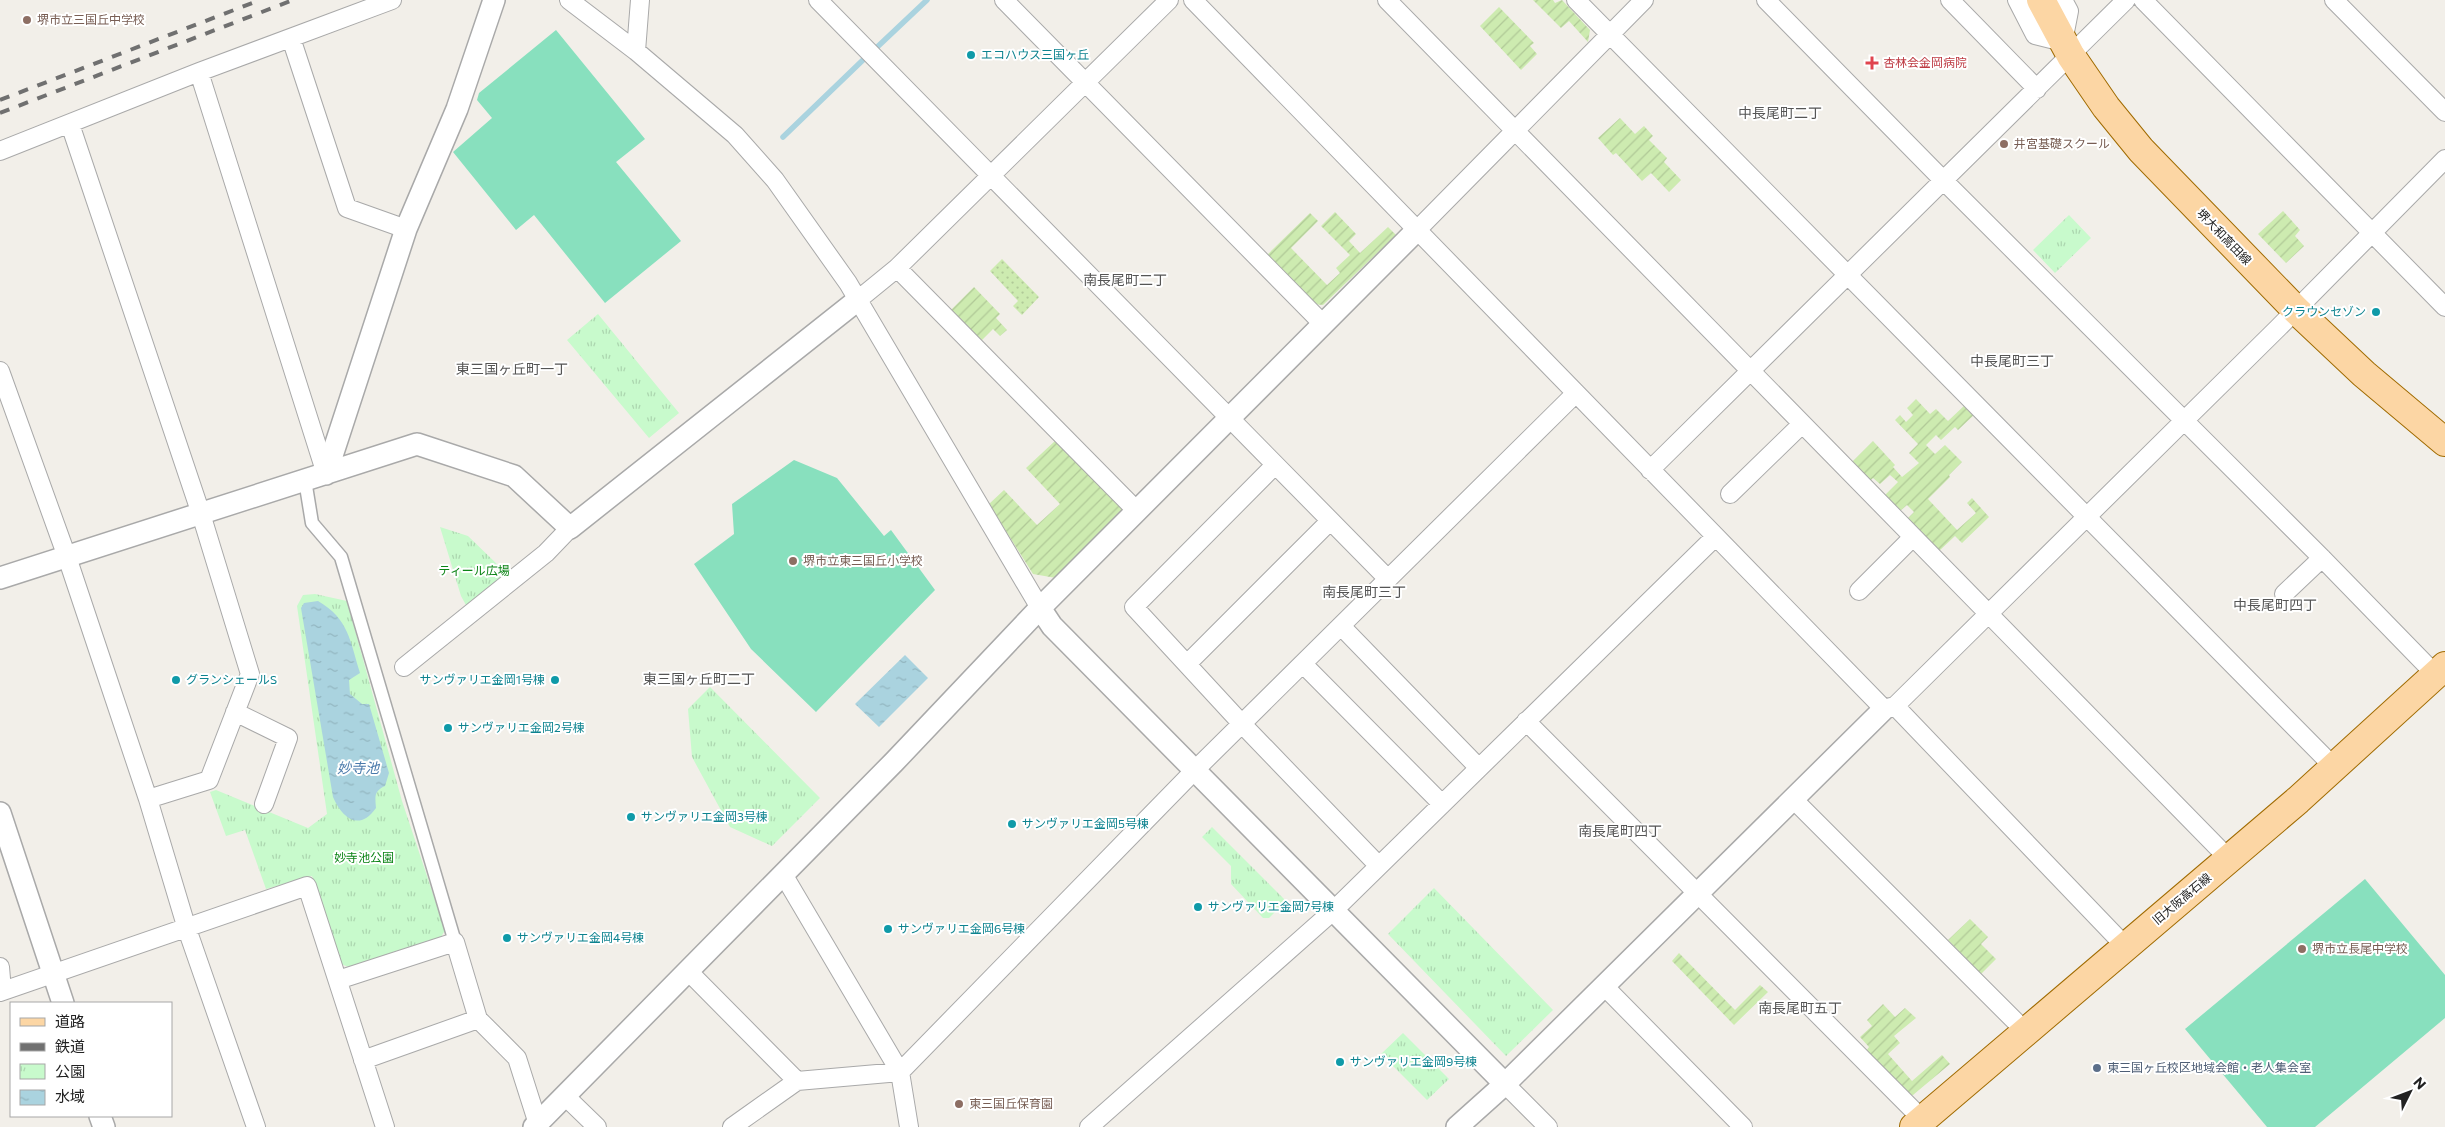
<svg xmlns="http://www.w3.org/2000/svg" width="2445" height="1127" font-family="Commissioner,'Noto Sans JP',sans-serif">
<defs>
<pattern id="grass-dots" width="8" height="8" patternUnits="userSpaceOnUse" patternTransform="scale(1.25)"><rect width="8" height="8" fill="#cdebb0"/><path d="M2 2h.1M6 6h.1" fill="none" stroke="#b0c997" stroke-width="1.8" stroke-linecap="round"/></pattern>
<pattern id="park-tufts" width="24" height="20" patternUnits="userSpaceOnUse" patternTransform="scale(1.25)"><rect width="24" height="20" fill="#c8facc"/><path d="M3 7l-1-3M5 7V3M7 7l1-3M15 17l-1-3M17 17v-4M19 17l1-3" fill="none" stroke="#acd6af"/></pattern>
<pattern id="garden-furrows" width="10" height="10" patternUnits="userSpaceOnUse" patternTransform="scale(1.25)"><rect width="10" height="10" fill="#cdebb0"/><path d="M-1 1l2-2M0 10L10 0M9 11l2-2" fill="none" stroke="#b0c997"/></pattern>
<pattern id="water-ripples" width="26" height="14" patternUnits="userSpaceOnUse" patternTransform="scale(1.25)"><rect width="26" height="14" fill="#aad3df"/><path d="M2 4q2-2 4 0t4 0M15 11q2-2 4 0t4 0" fill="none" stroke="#92b5bf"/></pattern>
</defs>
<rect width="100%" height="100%" fill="#f2efe9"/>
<path fill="url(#grass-dots)" d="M 1002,259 L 1039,297 L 1022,315 L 1013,306 L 1018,301 L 990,271 Z"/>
<path fill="url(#park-tufts)" d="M 2069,215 L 2091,238 L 2055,273 L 2033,250 Z
M 598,314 L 679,413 L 649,438 L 567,340 Z
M 440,527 L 468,536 L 499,566 L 494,570 L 501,578 L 467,607 L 461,596 Z
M 315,594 L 347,601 L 402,801 L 445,930 L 440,939 L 351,968 L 341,964 L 312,876 L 266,889 L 245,830 L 226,836 L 210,792 L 216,790 L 308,828 L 327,814 L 297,606 L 303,595 Z
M 710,687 L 820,798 L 772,846 L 730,827 L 692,757 L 688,709 Z
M 1212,827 L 1286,901 L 1269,918 L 1263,918 L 1231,884 L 1231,866 L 1202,837 Z
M 1434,888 L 1553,1010 L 1506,1056 L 1388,934 Z
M 1403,1033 L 1449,1079 L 1427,1100 L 1381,1054 Z"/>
<path fill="url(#garden-furrows)" d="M 1533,0 L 1553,0 L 1555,3 L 1562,0 L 1590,30 L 1588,42 L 1569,21 L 1561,28 Z
M 1499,7 L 1534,43 L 1530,46 L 1537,54 L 1521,70 L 1480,26 Z
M 1620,118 L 1635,134 L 1644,126 L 1653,136 L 1649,140 L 1667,158 L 1664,162 L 1681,180 L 1669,192 L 1651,173 L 1642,181 L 1616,153 L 1613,155 L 1598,138 Z
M 2283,211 L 2300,230 L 2295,236 L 2304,246 L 2286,263 L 2258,234 Z
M 1335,212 L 1356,234 L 1349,241 L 1360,253 L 1388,227 L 1396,235 L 1323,305 L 1313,304 L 1266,256 L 1310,213 L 1318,221 L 1291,248 L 1327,285 L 1340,273 L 1336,268 L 1350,255 L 1321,226 Z
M 974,287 L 1000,314 L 996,318 L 1007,330 L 1000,336 L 993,329 L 980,342 L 950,311 Z
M 1916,399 L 1930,414 L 1936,409 L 1948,421 L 1966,404 L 1976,413 L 1958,430 L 1955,427 L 1941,440 L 1936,435 L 1926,445 L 1935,454 L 1945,445 L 1962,462 L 1949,475 L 1950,477 L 1928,499 L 1957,530 L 1976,513 L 1967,503 L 1972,498 L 1989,517 L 1962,543 L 1955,536 L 1938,552 L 1907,519 L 1914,512 L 1907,505 L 1899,512 L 1884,496 L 1898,482 L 1890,475 L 1880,484 L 1873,478 L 1870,481 L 1852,462 L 1873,441 L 1895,465 L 1893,467 L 1902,477 L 1919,463 L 1909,453 L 1918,444 L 1895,420 L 1900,415 L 1906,422 L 1913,415 L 1907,408 Z
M 1056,440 L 1121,504 L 1122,511 L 1056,578 L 1033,574 L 989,504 L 1004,490 L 1037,525 L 1060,504 L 1026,468 Z
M 1970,919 L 1988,937 L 1981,944 L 1996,959 L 1981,974 L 1948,940 Z
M 1679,953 L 1735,1010 L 1760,985 L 1768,992 L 1734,1025 L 1672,961 Z
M 1883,1004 L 1895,1017 L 1905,1008 L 1916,1018 L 1894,1036 L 1900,1043 L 1888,1054 L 1912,1081 L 1942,1055 L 1950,1064 L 1913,1095 L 1908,1095 L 1866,1051 L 1869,1047 L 1860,1037 L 1872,1026 L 1867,1020 Z"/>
<path fill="#88e0be" d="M 556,30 L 645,139 L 616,162 L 681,241 L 605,303 L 534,215 L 516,230 L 453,152 L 492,118 L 477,100 L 479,93 Z
M 794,460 L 837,478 L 884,536 L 891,530 L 935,590 L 816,712 L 751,649 L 694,564 L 734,534 L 732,504 Z
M 2365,879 L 2445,975 L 2445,1018 L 2315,1127 L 2267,1127 L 2185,1029 Z"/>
<path fill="url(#water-ripples)" d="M 318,601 C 349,619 350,641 360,673 L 349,680 L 350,694 L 362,704 L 369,704 L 389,773 L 385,786 C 374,791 375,796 376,808 C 359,832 342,818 333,797 L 301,608 L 304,603 Z
M 905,655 L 928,678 L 879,727 L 855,704 Z"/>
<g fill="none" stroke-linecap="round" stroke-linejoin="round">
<path stroke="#aad3df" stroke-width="5.5" d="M 873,51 L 927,0
M 783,137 L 864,59"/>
<g stroke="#a9a9a9" stroke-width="15">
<path id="pedestrian" d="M 305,480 L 312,523 L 341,557 L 455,942"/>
</g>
<g stroke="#a9a9a9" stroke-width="20">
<path id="minor" d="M 569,0 L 636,51 L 735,135 L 775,180 L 848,283 L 1040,608
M 818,0 L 1388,579
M 1004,0 L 1323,324
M 1193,0 L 1884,709 L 1895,706 L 2278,328 L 2445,159
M 1387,0 L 2229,859
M 1576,0 L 2334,767
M 1766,0 L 1943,180 L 2322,558 L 2435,674
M 1950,0 L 2037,89
M 2017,0 L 2035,35 L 2063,42 L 2069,11 L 2063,0
M 2143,0 L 2445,307
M 2334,0 L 2445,112
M 291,38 L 347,208 L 406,229
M 636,51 L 640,0
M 199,72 L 326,474
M 70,124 L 201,514 L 250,674 L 209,780 L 148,799
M 0,151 L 199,72 L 392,0
M 1417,230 L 1644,0
M 897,268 L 1137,511
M 859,299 L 897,268 L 1169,0
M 0,371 L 67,557 L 148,799 L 187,929 L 256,1127
M 1275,465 L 1134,607 L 1242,724 L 1379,866
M 1650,470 L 2126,0
M 1730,494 L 1802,424
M 1859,591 L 1913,537
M 2284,594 L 2322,558
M 1341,626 L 1479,768
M 1187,664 L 1330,521
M 1303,664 L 1442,804
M 404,667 L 546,553 L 570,528
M 1895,706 L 2125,946
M 235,712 L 288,738 L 264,804
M 1526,721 L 1923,1120
M 1793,799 L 2025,1031
M 783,874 L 900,1072 L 909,1127
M 0,967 L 2,991
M 688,971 L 797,1081
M 338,980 L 455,942 L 478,1019
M 1604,986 L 1743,1127
M 0,992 L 307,886 L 385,1127
M 363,1060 L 478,1019 L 517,1058 L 538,1124
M 1505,1084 L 1548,1127
M 565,1096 L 597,1127
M 732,1127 L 797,1081 L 900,1072 L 1194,771 L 1576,393
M 1089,1127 L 1333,911 L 1715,537"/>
</g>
<g stroke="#a9a9a9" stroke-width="24">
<path id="tertiary" d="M 326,474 L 406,229 L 457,109 L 494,0
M 0,578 L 417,444 L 514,476 L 570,528 L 859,299
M 1040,608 L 1052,626 L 1505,1084
M 0,813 L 63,1003
M 100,1116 L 104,1127
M 534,1127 L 894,762 L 1040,608 L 1417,230
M 1457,1127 L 1505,1084 L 1884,709"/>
</g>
<g stroke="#a06b00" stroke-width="30">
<path id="primary" d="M 2041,0 L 2071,56 L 2106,107 L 2141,150 L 2296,310 L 2364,374 L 2445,442
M 1914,1127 L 2298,800 L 2445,666"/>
</g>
<use href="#pedestrian" stroke="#fff" stroke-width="12"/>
<use href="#minor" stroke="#fff" stroke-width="18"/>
<use href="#tertiary" stroke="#fff" stroke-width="21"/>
<use href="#primary" stroke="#fcd6a4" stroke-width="28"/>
<path stroke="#707070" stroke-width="4" stroke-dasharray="10 10" stroke-linecap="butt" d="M 0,100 L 260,0
M 0,113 L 293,0"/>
</g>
<g fill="#8d6e63" stroke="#fff" stroke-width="2">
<circle cx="27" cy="20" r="5"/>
<circle cx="2004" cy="144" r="5"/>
<circle cx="793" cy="561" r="5"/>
<circle cx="2302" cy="949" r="5"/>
<circle cx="959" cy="1104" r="5"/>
</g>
<g fill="#0f9aa8" stroke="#fff" stroke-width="2">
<circle cx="971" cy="55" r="5"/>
<circle cx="2376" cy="312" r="5"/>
<circle cx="176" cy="680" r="5"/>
<circle cx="555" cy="680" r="5"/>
<circle cx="448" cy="728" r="5"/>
<circle cx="631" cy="817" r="5"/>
<circle cx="1012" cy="824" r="5"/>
<circle cx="1198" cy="907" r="5"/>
<circle cx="888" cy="929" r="5"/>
<circle cx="507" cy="938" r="5"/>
<circle cx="1340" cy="1062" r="5"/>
</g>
<path fill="#e0444e" stroke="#fff" stroke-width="2" d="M1869.5 55.5h5v5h5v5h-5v5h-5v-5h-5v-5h5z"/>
<circle fill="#5c6f8a" stroke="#fff" stroke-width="2" cx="2097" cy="1068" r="5"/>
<g text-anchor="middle" stroke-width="4" stroke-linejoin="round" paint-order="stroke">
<g font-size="12" fill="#785e54" stroke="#fff" text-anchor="start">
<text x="37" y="24">堺市立三国丘中学校</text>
<text x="2014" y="148">井宮基礎スクール</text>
<text x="803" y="565">堺市立東三国丘小学校</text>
<text x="2312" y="953">堺市立長尾中学校</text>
<text x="969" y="1108">東三国丘保育園</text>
</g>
<g font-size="12" fill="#0d838f" stroke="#fff" text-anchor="start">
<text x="981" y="59">エコハウス三国ヶ丘</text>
<text x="2366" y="316" text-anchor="end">クラウンセゾン</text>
<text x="186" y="684">グランシェールS</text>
<text x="545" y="684" text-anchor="end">サンヴァリエ金岡1号棟</text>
<text x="458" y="732">サンヴァリエ金岡2号棟</text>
<text x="641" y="821">サンヴァリエ金岡3号棟</text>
<text x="1022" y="828">サンヴァリエ金岡5号棟</text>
<text x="1208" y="911">サンヴァリエ金岡7号棟</text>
<text x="898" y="933">サンヴァリエ金岡6号棟</text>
<text x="517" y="942">サンヴァリエ金岡4号棟</text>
<text x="1350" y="1066">サンヴァリエ金岡9号棟</text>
</g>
<g font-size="12" fill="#be3a42" stroke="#fff" text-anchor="start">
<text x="1883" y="67">杏林会金岡病院</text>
</g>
<g font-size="12" fill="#222" stroke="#fff">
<text transform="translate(2224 237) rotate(46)" y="4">堺大和高田線</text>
<text transform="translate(2182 899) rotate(-40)" y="4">旧大阪高石線</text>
</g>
<g font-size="12" fill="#0c8416" stroke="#fff">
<text x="474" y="575">ティール広場</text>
<text x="364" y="862">妙寺池公園</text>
</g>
<g font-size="12" fill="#4e5e75" stroke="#fff" text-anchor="start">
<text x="2107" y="1072">東三国ヶ丘校区地域会館・老人集会室</text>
</g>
<g font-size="14" fill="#555" stroke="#fff">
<text x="1780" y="118">中長尾町二丁</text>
<text x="1125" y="285">南長尾町二丁</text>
<text x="2012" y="366">中長尾町三丁</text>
<text x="512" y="374">東三国ヶ丘町一丁</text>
<text x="1364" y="597">南長尾町三丁</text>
<text x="2275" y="610">中長尾町四丁</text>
<text x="699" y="684">東三国ヶ丘町二丁</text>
<text x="1620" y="836">南長尾町四丁</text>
<text x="1800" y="1013">南長尾町五丁</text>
</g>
<g font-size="14" font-style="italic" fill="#4a7aab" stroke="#fff">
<text x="358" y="773">妙寺池</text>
</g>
</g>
<rect x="10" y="1002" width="162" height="115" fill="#ffffff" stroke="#a7a7a7"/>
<rect x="20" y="1018" width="25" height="8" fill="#fcd6a4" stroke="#a7a7a7"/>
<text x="55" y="1027" font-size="15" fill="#222222">道路</text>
<rect x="20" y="1043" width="25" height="8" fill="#707070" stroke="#a7a7a7"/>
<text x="55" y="1052" font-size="15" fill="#222222">鉄道</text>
<rect x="20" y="1064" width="25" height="15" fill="url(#park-tufts)" stroke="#a7a7a7"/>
<text x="55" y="1077" font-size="15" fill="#222222">公園</text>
<rect x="20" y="1090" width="25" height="15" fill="url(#water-ripples)" stroke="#a7a7a7"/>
<text x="55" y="1102" font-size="15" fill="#222222">水域</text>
<g transform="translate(2410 1092) rotate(48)" stroke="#ffffff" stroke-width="4" paint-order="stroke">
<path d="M0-4L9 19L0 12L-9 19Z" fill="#222222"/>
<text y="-8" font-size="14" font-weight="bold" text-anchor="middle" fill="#222222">N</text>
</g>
</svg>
